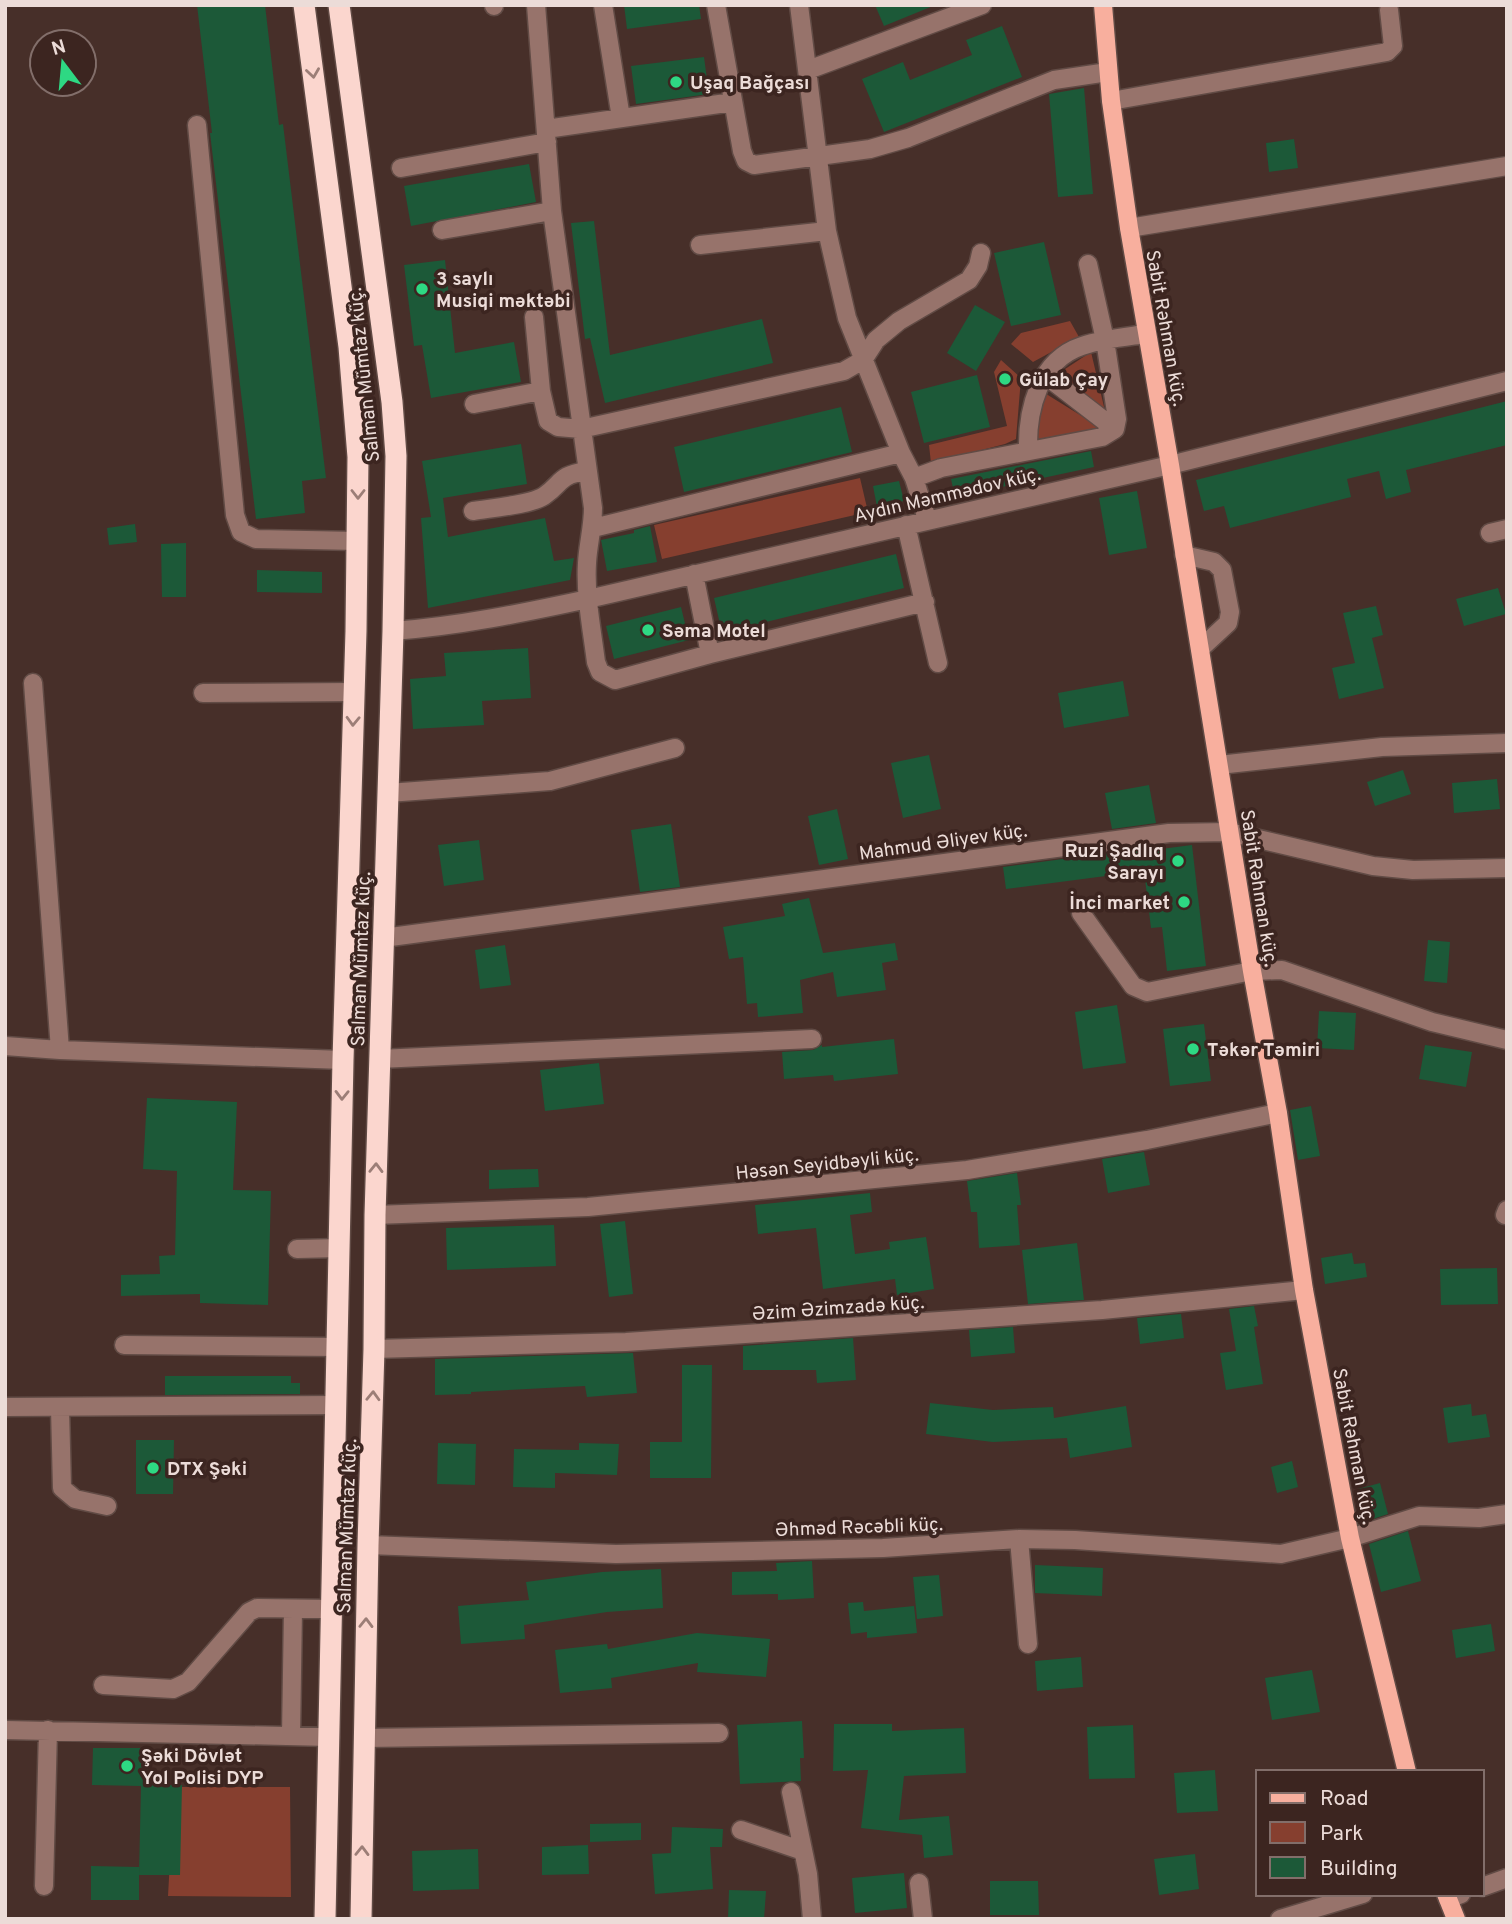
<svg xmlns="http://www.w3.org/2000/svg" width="1512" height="1924" font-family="Overpass,sans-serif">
<rect width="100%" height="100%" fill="#472f29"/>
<path fill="#863f2f" d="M 1070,321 L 1079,337 L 1033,362 L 1011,344 L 1021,333 Z
M 1091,352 L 1105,411 L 1056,375 Z
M 1001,360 L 1021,378 L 1016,439 L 1005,444 L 931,463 L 929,445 L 1007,426 L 994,372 Z
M 1043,392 L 1101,428 L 1033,440 Z
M 860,478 L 868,512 L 662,559 L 654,525 Z
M 174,1787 L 290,1787 L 291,1897 L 168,1896 Z"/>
<path fill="#1c5938" d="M 197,5 L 265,5 L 279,125 L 283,124 L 326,478 L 302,481 L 305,513 L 256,519 L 210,133 L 212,133 Z
M 624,5 L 699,5 L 701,19 L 627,29 Z
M 875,5 L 933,5 L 933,6 L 884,26 Z
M 1002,26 L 1022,77 L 884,132 L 862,79 L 903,62 L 910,80 L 972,55 L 966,40 Z
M 704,57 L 709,94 L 636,104 L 631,66 Z
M 1084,88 L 1093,194 L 1058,197 L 1049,94 Z
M 1294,139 L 1298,168 L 1269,172 L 1266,143 Z
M 529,164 L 536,202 L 411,226 L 404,186 Z
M 594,221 L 610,355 L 762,319 L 773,363 L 605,403 L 590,338 L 585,339 L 571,223 Z
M 1044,242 L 1061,315 L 1011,326 L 994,253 Z
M 445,260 L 455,353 L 514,342 L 521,382 L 431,398 L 422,345 L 414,346 L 404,265 Z
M 975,305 L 1005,322 L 976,371 L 947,353 Z
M 977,375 L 990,427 L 924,443 L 911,392 Z
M 1507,401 L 1507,445 L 1406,470 L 1411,492 L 1386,499 L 1379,471 L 1347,479 L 1351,497 L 1230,528 L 1224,506 L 1204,511 L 1196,480 Z
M 841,407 L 852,452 L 684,492 L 674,447 Z
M 521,444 L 527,484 L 443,498 L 448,537 L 545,518 L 554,561 L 574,558 L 570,580 L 428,608 L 421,518 L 431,517 L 422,461 Z
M 1091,451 L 1094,467 L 955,497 L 951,479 Z
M 899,481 L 904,501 L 877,507 L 873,486 Z
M 1137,491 L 1147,548 L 1109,555 L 1099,498 Z
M 135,524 L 137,542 L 109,545 L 107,528 Z
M 650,526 L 657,562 L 607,571 L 601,540 L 634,533 L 634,530 Z
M 186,543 L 186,597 L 162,597 L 161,544 Z
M 896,554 L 904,588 L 722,633 L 714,598 Z
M 257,570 L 322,572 L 322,593 L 257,592 Z
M 1498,588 L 1506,614 L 1464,626 L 1456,599 Z
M 1376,606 L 1383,635 L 1372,638 L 1384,688 L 1339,699 L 1332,668 L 1355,663 L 1343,613 Z
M 681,607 L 689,640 L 614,659 L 606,626 Z
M 528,648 L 531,698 L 482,701 L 484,725 L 413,729 L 410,679 L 446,676 L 444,653 Z
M 1123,681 L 1129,716 L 1064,728 L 1058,693 Z
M 929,755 L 941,809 L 903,818 L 891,763 Z
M 1403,770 L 1411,794 L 1375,806 L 1367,782 Z
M 1497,779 L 1500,809 L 1454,813 L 1452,783 Z
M 1149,785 L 1156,823 L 1112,829 L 1105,793 Z
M 837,809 L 848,859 L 819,865 L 808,816 Z
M 671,824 L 680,887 L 640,892 L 631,830 Z
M 479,840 L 484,880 L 444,886 L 438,845 Z
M 1192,845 L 1206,966 L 1167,971 L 1162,927 L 1151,928 L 1144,871 L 1006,889 L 1003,867 L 1161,846 L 1161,849 Z
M 809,898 L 823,953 L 895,943 L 898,960 L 882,963 L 886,990 L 837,997 L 833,972 L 800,980 L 803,1013 L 758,1017 L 757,1003 L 747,1004 L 743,957 L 729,959 L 723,927 L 785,916 L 782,904 Z
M 1428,940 L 1450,942 L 1447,983 L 1424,981 Z
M 505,945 L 511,985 L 480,989 L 475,950 Z
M 1117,1005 L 1126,1063 L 1083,1069 L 1075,1012 Z
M 1319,1011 L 1356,1013 L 1354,1050 L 1317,1048 Z
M 1204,1024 L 1211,1081 L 1170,1086 L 1163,1029 Z
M 894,1039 L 898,1074 L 834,1081 L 833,1075 L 784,1079 L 782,1052 L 813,1050 L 822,1045 L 822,1047 Z
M 1425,1045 L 1472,1052 L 1466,1087 L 1419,1079 Z
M 599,1063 L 604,1104 L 545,1111 L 540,1070 Z
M 147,1098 L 237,1102 L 233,1190 L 271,1191 L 268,1305 L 200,1303 L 200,1294 L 121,1296 L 121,1275 L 160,1274 L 159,1256 L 175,1255 L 177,1171 L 143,1169 Z
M 1311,1106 L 1320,1156 L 1298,1160 L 1290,1110 Z
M 1144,1152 L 1150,1185 L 1108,1193 L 1102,1159 Z
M 538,1169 L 539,1187 L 489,1189 L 489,1170 Z
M 1017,1173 L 1021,1205 L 1017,1205 L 1020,1245 L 979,1248 L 977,1212 L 971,1212 L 967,1181 Z
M 870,1193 L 872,1212 L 850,1215 L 855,1254 L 890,1249 L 889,1242 L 926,1237 L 934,1289 L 897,1295 L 895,1279 L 823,1289 L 816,1228 L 758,1234 L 755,1205 Z
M 625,1221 L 633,1294 L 609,1297 L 600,1224 Z
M 554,1225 L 556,1266 L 447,1270 L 446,1228 Z
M 1077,1243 L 1084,1300 L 1028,1304 L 1022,1250 Z
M 1352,1253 L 1354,1264 L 1365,1263 L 1367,1277 L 1325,1284 L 1321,1258 Z
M 1497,1268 L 1498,1304 L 1441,1305 L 1440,1269 Z
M 1254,1306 L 1258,1326 L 1254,1327 L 1263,1384 L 1226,1390 L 1220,1353 L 1236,1351 L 1229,1309 Z
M 1181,1314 L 1184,1338 L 1140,1344 L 1137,1318 Z
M 1013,1327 L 1015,1353 L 971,1357 L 969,1330 Z
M 853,1338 L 856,1380 L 817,1383 L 816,1370 L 743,1370 L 743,1346 Z
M 633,1353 L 637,1393 L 587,1397 L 585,1386 L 471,1392 L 471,1394 L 435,1395 L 435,1359 Z
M 682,1365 L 712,1365 L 711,1478 L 650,1478 L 650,1442 L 682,1442 Z
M 165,1376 L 291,1376 L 291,1383 L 300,1383 L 300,1394 L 165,1395 Z
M 930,1403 L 993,1410 L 1053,1407 L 1054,1418 L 1126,1406 L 1132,1447 L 1070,1458 L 1067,1438 L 993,1442 L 926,1434 Z
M 1471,1404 L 1472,1416 L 1486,1414 L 1490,1437 L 1448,1443 L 1443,1408 Z
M 136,1440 L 174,1440 L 173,1494 L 136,1494 Z
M 438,1443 L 476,1444 L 475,1485 L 437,1484 Z
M 579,1443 L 619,1444 L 617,1475 L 555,1473 L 555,1488 L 513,1487 L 514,1449 L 579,1450 Z
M 1292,1461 L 1298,1487 L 1277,1493 L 1271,1467 Z
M 1380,1483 L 1388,1514 L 1367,1521 L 1358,1489 Z
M 1408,1531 L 1421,1581 L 1381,1592 L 1369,1544 Z
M 812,1561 L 814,1598 L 778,1600 L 778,1594 L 732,1595 L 732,1572 L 777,1571 L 776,1563 Z
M 1035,1565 L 1103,1568 L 1102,1596 L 1035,1593 Z
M 661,1569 L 663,1608 L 607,1612 L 524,1625 L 525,1639 L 461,1644 L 458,1606 L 529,1600 L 526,1582 L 602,1572 Z
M 939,1575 L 943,1616 L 917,1619 L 913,1577 Z
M 863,1602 L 864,1611 L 914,1606 L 917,1633 L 867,1638 L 867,1632 L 851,1634 L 848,1603 Z
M 1491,1624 L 1495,1651 L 1456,1658 L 1452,1630 Z
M 697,1633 L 770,1639 L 766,1677 L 697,1672 L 698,1663 L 611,1678 L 612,1688 L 560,1693 L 555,1650 L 607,1644 L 608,1649 Z
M 1081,1657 L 1083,1687 L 1037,1691 L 1035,1661 Z
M 1312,1670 L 1320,1712 L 1272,1720 L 1265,1678 Z
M 802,1721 L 804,1758 L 800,1758 L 801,1781 L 740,1784 L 737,1725 Z
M 834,1724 L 892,1724 L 892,1731 L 964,1728 L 966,1773 L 904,1776 L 899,1820 L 949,1816 L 953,1855 L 924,1858 L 922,1835 L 861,1828 L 868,1770 L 833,1771 Z
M 1133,1725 L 1135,1778 L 1089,1779 L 1087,1727 Z
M 93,1748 L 150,1748 L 149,1785 L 182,1785 L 180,1875 L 139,1875 L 141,1786 L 92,1785 Z
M 1215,1770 L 1218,1811 L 1177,1813 L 1174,1773 Z
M 641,1823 L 641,1840 L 590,1842 L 590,1824 Z
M 672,1827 L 723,1829 L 722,1847 L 710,1847 L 713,1889 L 655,1894 L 652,1854 L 671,1853 Z
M 588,1845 L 589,1874 L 542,1875 L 542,1847 Z
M 478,1849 L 479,1889 L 413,1891 L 412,1851 Z
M 1195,1854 L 1199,1889 L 1159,1895 L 1154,1859 Z
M 91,1866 L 139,1867 L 139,1900 L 91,1900 Z
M 904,1873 L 907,1908 L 855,1913 L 852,1878 Z
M 990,1881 L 1038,1881 L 1039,1915 L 990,1915 Z
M 729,1890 L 766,1891 L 764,1919 L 728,1919 Z"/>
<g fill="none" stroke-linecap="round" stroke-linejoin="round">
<g stroke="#614b45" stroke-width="21">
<path id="minor" d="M 494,5 L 494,6
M 536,5 L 552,211 L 593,508 C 593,527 588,544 587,563 C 585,596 592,630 596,662 L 600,672 L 615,680 L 710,654 L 925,602
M 603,5 L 621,118
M 716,5 L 742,151 L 746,161 L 754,165 L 870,149 L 908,138 L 1054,80 L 1108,72
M 799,5 L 827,231 L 847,318 L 901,453 L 914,478 L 927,519
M 808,70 L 982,5
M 1111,101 L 1387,52 L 1393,46 L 1389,10
M 197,125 L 235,515 L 241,532 L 256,539 L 358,541
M 546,129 L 733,102
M 401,168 L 547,142
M 1129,228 L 1507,166
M 442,230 L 552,211
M 700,245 L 827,231
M 534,317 L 541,391 L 548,421 L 558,427 L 581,429 L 844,371 L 863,360 L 876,340 L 899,321 L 969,280 L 978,266 L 981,253
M 1045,375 L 1115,429
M 474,404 L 541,391
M 1028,450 C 1027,410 1039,360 1082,346 C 1102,339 1125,337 1146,334
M 914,478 L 941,468 L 1102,437 L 1115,429 L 1117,419 L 1105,340 L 1088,264
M 473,511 C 491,508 530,505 544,496 C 564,482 557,476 586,471
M 906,525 L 938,663
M 593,528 L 901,453
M 1490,533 L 1507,529
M 1184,555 L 1214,562 L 1222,570 L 1230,612 L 1228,623 L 1200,649
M 694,574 L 710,654
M 393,631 C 459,626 523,613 588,599 L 1170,465 L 1507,381
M 33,683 L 60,1050
M 203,693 L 354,692
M 1219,765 L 1382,747 L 1507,743
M 388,793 L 550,781 L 675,748
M 1081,913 L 1133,986 L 1147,992 L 1252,971 L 1282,970 L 1432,1022 L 1507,1040
M 383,938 L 1169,833 L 1229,832 L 1373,866 L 1413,870 L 1507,868
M 5,1046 L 60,1050 L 343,1060
M 379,1059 L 812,1039
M 375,1215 L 588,1207 L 967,1170 L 1147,1140 L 1278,1113
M 1505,1215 L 1507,1210
M 297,1249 L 340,1248
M 124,1345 L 338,1347
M 374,1349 L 626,1342 L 1102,1310 L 1304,1290
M 5,1407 L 336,1405
M 60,1408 L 62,1488 L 75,1499 L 107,1506
M 1019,1539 L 1028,1644
M 368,1545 L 616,1554 L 883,1548 L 1019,1539 L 1075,1540 L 1281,1554 L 1350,1538 L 1419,1516 L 1479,1518 L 1507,1514
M 103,1685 L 173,1689 L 188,1682 L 249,1612 L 257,1608 L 332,1609
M 5,1730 L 330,1737
M 291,1736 L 293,1609
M 364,1738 L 719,1733
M 791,1792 L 808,1874 L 812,1919
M 741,1830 L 803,1851
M 919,1883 L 923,1919
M 44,1886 L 48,1730
M 1482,1887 L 1507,1878
M 1448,1899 L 1461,1894
M 1280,1919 L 1363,1894"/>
</g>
<g stroke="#614b45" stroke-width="21">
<path id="major" d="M 1103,5 L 1111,101 L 1129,228 L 1170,465 L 1252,971 L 1278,1113 L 1304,1290 L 1350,1538 L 1407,1772
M 1446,1894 L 1456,1919"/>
</g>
<g stroke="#614b45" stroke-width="24">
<path id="highway" d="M 304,5 L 349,347 L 358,457 L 356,631 L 343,1060 L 325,1919
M 339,5 L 392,402 L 396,456 L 393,631 L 375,1215 L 374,1349 L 368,1545 L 361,1919"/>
</g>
<use href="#minor" stroke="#97736b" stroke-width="18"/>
<use href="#major" stroke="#f8af9e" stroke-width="18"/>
<use href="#highway" stroke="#fbd6ce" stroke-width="21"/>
</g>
<defs><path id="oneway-chevron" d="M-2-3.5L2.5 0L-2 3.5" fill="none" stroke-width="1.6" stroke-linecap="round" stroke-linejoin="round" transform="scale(1.75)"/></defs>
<g stroke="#9c7e77">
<use href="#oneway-chevron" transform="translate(313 73) rotate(82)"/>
<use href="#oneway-chevron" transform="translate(358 494) rotate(90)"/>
<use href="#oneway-chevron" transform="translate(353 721) rotate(92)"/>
<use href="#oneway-chevron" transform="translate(342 1095) rotate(91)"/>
<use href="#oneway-chevron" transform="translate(376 1168) rotate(-89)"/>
<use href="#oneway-chevron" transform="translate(373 1396) rotate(-88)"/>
<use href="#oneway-chevron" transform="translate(366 1623) rotate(-89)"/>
<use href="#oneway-chevron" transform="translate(362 1851) rotate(-89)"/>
</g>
<g fill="#2ed883" stroke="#3c2520" stroke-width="2.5">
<circle cx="676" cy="82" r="7"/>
<circle cx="422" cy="289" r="7"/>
<circle cx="1005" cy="379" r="7"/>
<circle cx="648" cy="630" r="7"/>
<circle cx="1178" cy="861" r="7"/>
<circle cx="1184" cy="902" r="7"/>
<circle cx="1193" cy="1049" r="7"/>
<circle cx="153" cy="1468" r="7"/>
<circle cx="127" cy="1766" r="7"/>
</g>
<g text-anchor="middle" stroke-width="7" stroke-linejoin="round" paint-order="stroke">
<g font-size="19" font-weight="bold" fill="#ecdcd8" stroke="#3c2520" text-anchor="start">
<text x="690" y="89">Uşaq Bağçası</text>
<text x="436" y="285">3 saylı<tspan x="436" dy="22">Musiqi məktəbi</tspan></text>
<text x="1019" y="386">Gülab Çay</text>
<text x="662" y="637">Səma Motel</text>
<text x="1164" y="857" text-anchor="end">Ruzi Şadlıq<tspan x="1164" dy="22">Sarayı</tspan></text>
<text x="1170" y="909" text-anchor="end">İnci market</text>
<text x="1207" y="1056">Təkər Təmiri</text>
<text x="167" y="1475">DTX Şəki</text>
<text x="141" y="1762">Şəki Dövlət<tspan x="141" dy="22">Yol Polisi DYP</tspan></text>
</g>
<g font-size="19" fill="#ecdcd8" stroke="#3c2520">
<text transform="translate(1167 328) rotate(80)" y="7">Sabit Rəhman küç.</text>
<text transform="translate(363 375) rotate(-96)" y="7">Salman Mümtaz küç.</text>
<text transform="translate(947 494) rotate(-13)" y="7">Aydın Məmmədov küç.</text>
<text transform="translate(943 841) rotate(-8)" y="7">Mahmud Əliyev küç.</text>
<text transform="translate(1260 888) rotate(81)" y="7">Sabit Rəhman küç.</text>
<text transform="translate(360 959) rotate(-88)" y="7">Salman Mümtaz küç.</text>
<text transform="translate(827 1163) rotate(-6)" y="7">Həsən Seyidbəyli küç.</text>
<text transform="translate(838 1307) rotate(-4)" y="7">Əzim Əzimzadə küç.</text>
<text transform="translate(1355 1446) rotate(79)" y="7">Sabit Rəhman küç.</text>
<text transform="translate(346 1526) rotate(-88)" y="7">Salman Mümtaz küç.</text>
<text transform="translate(859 1526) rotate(-2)" y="7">Əhməd Rəcəbli küç.</text>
</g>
</g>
<rect width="1512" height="1924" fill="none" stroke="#ecdcd8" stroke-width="14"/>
<rect x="1256" y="1770" width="228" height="126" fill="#3c2520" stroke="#826e6a" stroke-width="2"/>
<rect x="1270" y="1793" width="35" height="10" fill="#f8af9e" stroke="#826e6a" stroke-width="2"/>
<text x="1320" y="1805" font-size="21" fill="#ecdcd8">Road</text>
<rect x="1270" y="1822" width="35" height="21" fill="#863f2f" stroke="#826e6a" stroke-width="2"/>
<text x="1320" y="1840" font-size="21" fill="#ecdcd8">Park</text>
<rect x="1270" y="1857" width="35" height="21" fill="#1c5938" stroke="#826e6a" stroke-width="2"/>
<text x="1320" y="1875" font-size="21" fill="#ecdcd8">Building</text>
<g transform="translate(63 63) rotate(344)"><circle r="33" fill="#3c2520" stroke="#826e6a" stroke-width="2"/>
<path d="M0-5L12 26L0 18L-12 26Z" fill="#2ed883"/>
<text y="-10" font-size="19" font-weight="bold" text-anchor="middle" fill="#ecdcd8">N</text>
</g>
</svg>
